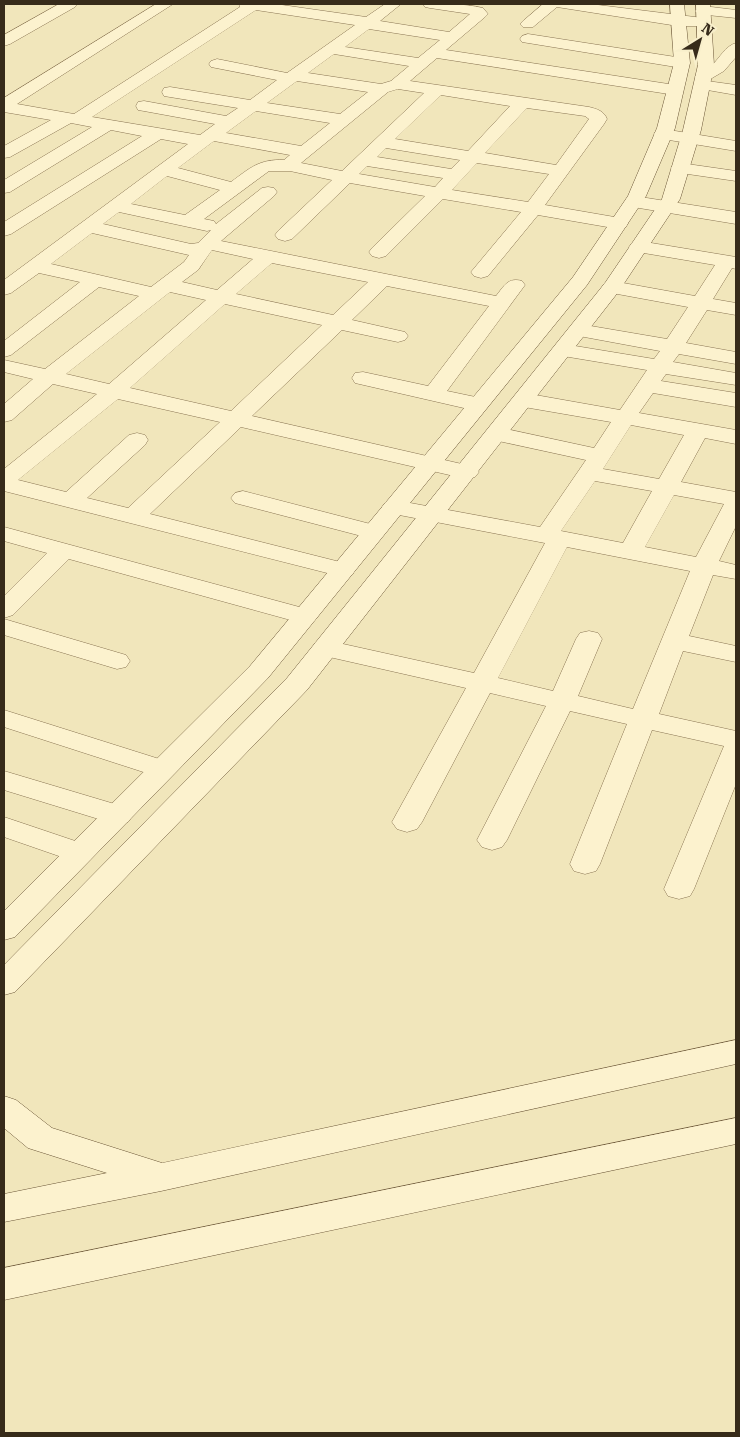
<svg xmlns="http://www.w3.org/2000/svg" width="740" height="1437" font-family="'Roboto Serif',serif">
<rect width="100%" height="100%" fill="#f1e6bb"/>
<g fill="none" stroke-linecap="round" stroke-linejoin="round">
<g stroke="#8a7553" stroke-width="1">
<path id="street" d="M 59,4 L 77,4 L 75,7 L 10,44 L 4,46 L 4,35 Z
M 156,4 L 173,4 L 17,104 L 74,114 L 240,7 L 239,4 L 275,4 L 366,17 L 385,4 L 401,4 L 380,21 L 449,32 L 470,14 L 430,8 L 425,7 L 423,4 C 443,4 463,3 483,8 L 488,14 L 485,17 L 446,50 L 675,85 L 681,87 L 683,90 L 681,93 L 675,95 L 437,58 L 410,81 L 589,107 C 597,109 604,111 607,119 L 604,124 L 545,205 L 626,219 L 628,223 L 626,227 L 619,229 L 538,215 L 488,276 L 481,278 L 474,276 L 471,272 L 521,212 L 443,199 L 386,256 L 379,258 L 372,256 L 369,252 L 372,248 L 425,196 L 350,183 L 292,239 L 285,241 L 278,239 L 275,235 L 278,231 L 332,180 L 290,171 L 269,171 L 204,219 L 214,221 L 216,224 L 262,188 L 268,187 L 274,188 L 277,192 L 274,196 L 221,241 L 496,296 C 504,286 508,277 522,281 L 525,285 L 447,391 L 485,399 L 488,404 L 485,409 L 477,411 L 355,383 L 352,378 L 355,373 L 363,372 L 428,386 L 489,306 L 387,286 L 352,320 L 405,332 L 408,336 L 405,340 L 398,342 L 342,330 L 252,416 L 475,467 L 479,472 L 475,477 L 467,479 L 241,427 L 150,514 L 352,565 L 355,570 L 352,575 L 343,577 L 4,491 L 4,469 L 97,394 L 53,384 L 12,420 L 4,422 L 4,404 L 33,379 L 4,372 L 4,360 L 45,369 L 139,296 L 99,287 L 11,355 L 4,357 L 4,341 L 80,282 L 39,273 L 11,293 L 4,295 L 4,280 L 188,144 L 161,139 L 11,234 L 4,236 L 4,222 L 142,136 L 111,130 L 10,192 L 4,193 L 4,180 L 92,127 L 71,123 L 10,157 L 4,158 L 4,146 L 51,120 L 4,112 L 4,98 ZM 256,10 L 355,25 L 287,73 L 217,59 L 211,61 L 209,64 L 211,67 L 277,80 L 250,100 L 170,87 L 164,88 L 162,92 L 164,96 L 170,97 L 238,108 L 226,116 L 144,101 L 138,102 L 136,106 L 138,110 L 144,111 L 215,124 L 200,135 L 92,117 ZM 369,29 L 440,40 L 418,58 L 345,47 ZM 334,54 L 409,66 L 391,81 L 381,84 L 308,73 ZM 297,81 L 368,92 L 340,114 L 267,103 ZM 398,89 L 424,93 L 342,171 L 301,163 L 388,92 ZM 441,95 L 510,106 L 468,151 L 395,139 ZM 527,108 L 585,116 L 589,119 L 556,165 L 485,153 ZM 256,111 L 330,123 L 301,146 L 226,133 ZM 214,141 L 290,155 L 284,160 C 259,159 250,168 231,182 L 178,168 ZM 386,148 L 460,160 L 451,169 L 377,157 ZM 477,163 L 549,174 L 528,202 L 452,190 ZM 367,166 L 443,178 L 435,187 L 359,174 ZM 167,176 L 220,190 L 185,215 L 131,204 ZM 119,212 L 207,231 L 211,230 L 198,243 L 191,244 L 103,224 ZM 92,233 L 189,255 L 184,262 L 151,287 L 51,264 ZM 212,250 L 253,259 L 217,290 L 182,282 L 198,270 ZM 272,263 L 368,282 L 333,315 L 236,294 ZM 170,292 L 206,300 L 109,384 L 66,374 ZM 225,304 L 322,325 L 231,411 L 130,388 ZM 118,399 L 220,422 L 128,508 L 87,498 L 145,445 L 148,440 L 145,435 L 137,433 L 129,435 L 66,492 L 18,480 Z
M 543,4 L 590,4 L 703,18 L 708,20 L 711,23 L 708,26 L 678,26 L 557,7 L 533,27 L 523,27 L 520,24 L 523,21 Z
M 703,6 L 736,10 L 736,18 L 698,14 L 695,11 L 698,8 Z
M 528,34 L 682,58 L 688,60 L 690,63 L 688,66 L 682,68 L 522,42 L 520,39 L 522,36 Z
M 736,43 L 736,57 L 724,71 L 707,81 L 736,85 L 736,95 L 696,88 L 694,85 L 699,81 L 695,77 C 699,71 706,69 712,65 C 720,58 725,46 736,43 Z
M 663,129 L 736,141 L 736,151 L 657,138 L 654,134 L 657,130 Z
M 680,163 L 736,171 L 736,181 L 674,172 L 671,168 L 674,164 Z
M 634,196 L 736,212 L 736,224 L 627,206 L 625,202 L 627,198 Z
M 639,241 L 736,257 L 736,269 L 732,268 L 713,299 L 736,303 L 736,315 L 707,310 L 686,343 L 736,352 L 736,364 L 679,354 L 673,362 L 736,373 L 736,385 L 666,374 L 661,381 L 736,393 L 736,407 L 653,393 L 639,413 L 736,430 L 736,444 L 705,438 L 681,482 L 736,492 L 736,526 L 719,561 L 736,565 L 736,579 L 713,575 L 689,636 L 736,646 L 736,662 L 683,651 L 659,714 L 736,731 L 736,784 L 694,889 L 690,896 L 679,899 L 668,896 L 664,889 L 724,746 L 652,730 L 600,864 L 596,871 L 585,874 L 574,871 L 570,864 L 627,724 L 570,711 L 507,840 L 502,847 L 492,850 L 482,847 L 477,840 L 546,706 L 490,693 L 422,822 L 417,829 L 407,832 L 397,829 L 392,822 L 466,688 L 316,654 L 312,648 L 316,642 L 325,640 L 474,673 L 545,543 L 394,514 L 386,512 L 382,507 L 386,502 L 394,500 L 540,527 L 586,460 L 489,439 L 486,434 L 489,429 L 497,427 L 594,448 L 611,422 L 524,407 L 516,405 L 513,400 L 516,395 L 524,393 L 620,410 L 647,370 L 563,356 L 556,354 L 552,350 L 556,346 L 563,344 L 654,359 L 660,351 L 579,336 L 572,334 L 569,330 L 572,326 L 579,324 L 667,339 L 688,307 L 612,293 L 605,291 L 602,287 L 605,283 L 612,281 L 695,296 L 715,265 L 632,251 L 629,247 L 632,243 ZM 631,425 L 684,435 L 659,479 L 603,469 ZM 595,481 L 652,491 L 623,543 L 561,531 ZM 674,495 L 724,504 L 696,557 L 645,547 ZM 567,547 L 690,571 L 633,709 L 578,696 L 602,639 L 598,633 L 589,631 L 580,633 L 576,639 L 553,691 L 498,678 Z
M 243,491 L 382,527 L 385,532 L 382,537 L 373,539 L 235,503 L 231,498 L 235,493 Z
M 4,527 L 314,611 L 318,616 L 314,621 L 305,624 L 69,559 L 13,615 L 4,618 L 4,596 L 47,553 L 4,541 Z
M 4,619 L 126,655 L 130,661 L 126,667 L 117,669 L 4,635 Z
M 4,710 L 172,763 L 176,769 L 172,775 L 162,778 L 4,727 Z
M 4,771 L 128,808 L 133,815 L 128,822 L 118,825 L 4,790 Z
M 4,817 L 90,846 L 94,853 L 90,860 L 79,863 L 4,837 Z"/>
</g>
<g stroke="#6b5637" stroke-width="1">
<path id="secondary" d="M 670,4 L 684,4 L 690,63 L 675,128 L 646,196 L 587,285 L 268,678 L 15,937 L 4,940 L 4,911 L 250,666 L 573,277 L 628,196 L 657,128 L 674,63 Z
M 696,4 L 710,4 L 714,65 L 701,130 L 680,199 L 619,291 L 307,690 L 15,992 L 4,995 L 4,965 L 287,678 L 605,283 L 662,199 L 683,130 L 698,65 Z
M 736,1040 L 736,1064 L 161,1191 L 4,1222 L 4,1194 L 107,1173 L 28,1148 L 4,1128 L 4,1096 L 16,1100 L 52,1128 L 162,1163 Z
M 736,1118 L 736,1144 L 4,1300 L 4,1268 Z"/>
</g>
<use href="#street" fill="#fcf2ce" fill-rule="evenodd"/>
<use href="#secondary" fill="#fcf2ce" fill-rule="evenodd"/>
</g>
<rect width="740" height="1437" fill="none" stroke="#372b1a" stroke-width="10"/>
<g transform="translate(700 40) rotate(37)" stroke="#f8efcb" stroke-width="4" paint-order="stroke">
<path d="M0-4L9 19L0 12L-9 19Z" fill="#372b1a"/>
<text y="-8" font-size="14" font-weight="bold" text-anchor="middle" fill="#372b1a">N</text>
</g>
</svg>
